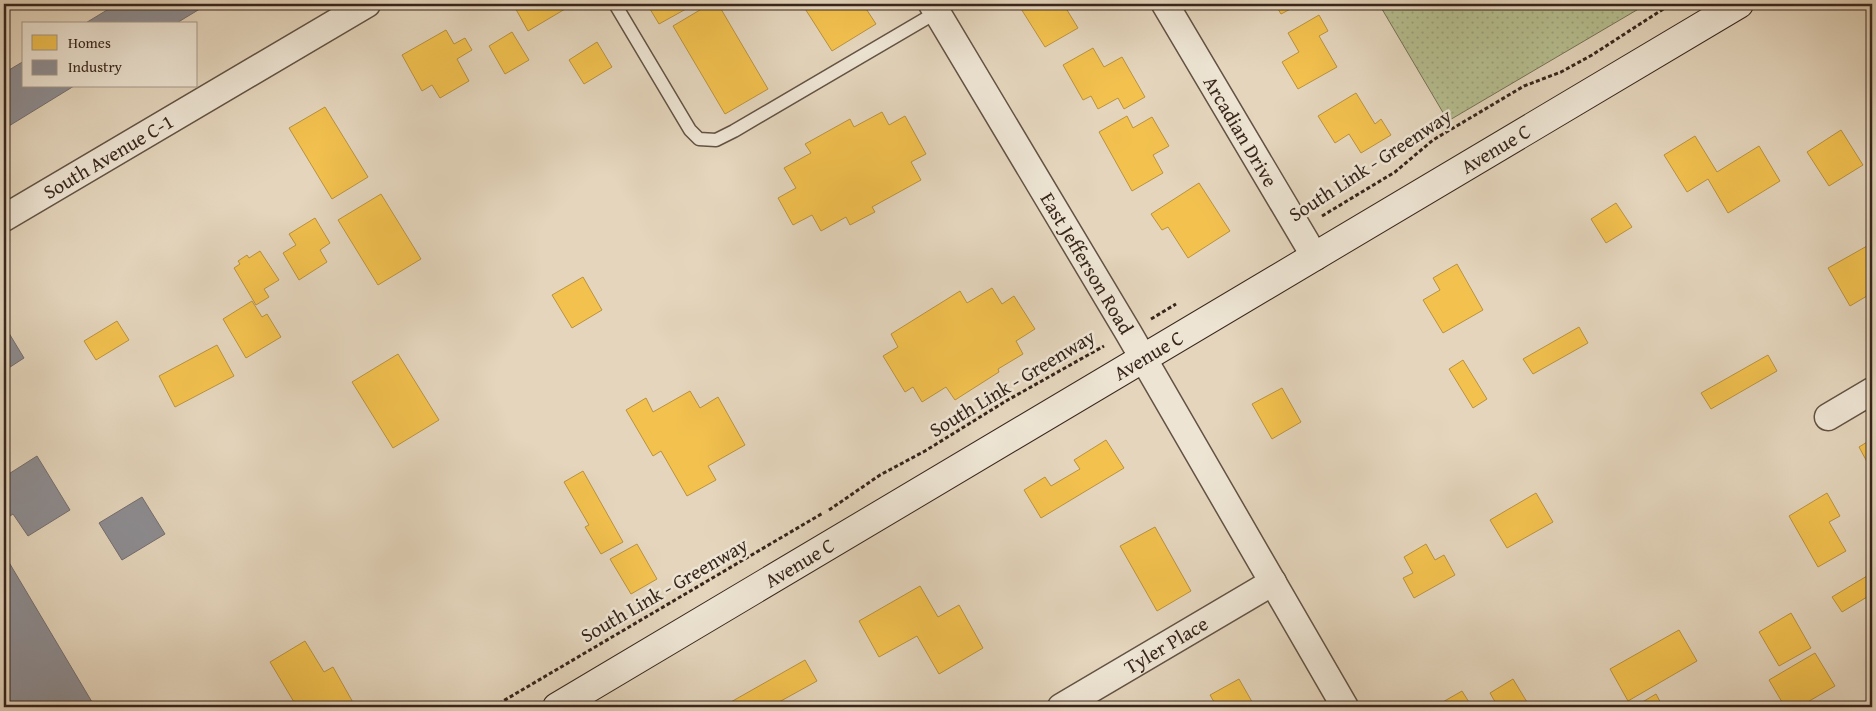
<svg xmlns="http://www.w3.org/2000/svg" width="1876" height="711" font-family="'Gentium Book Plus',serif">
<defs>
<pattern id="grass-dots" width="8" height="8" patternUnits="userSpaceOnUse" patternTransform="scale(1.25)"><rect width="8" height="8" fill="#b5bd8f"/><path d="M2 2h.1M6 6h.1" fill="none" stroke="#9ca27b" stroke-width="1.8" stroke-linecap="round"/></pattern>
</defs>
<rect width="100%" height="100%" fill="#e4d5bc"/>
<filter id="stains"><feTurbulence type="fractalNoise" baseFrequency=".004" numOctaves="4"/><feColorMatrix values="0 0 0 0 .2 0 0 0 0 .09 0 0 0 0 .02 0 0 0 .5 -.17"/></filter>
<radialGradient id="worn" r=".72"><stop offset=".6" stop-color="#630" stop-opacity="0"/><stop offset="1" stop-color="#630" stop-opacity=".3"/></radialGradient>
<path fill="url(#grass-dots)" stroke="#767256" d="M 1379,4 L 1647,4 L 1448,121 Z"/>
<path fill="#f2c14e" stroke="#ba923f" d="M 513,4 L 562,4 L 565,9 L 528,31 Z
M 647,4 L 695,4 L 659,24 Z
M 710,4 L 718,4 L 768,89 L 725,114 L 673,26 Z
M 802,4 L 863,4 L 876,24 L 832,51 Z
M 1018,4 L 1067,4 L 1064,5 L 1078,28 L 1045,47 Z
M 1275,4 L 1300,4 L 1281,14 Z
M 1319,15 L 1328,31 L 1319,36 L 1337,67 L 1298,89 L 1282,62 L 1299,52 L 1288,33 Z
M 446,30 L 454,44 L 465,38 L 472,50 L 457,59 L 469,81 L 440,98 L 432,85 L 422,91 L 402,55 Z
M 512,32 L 529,60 L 505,74 L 489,46 Z
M 597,42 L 612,67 L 584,84 L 569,60 Z
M 1093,48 L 1104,67 L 1122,57 L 1145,97 L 1124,109 L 1118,98 L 1098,109 L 1091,96 L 1083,100 L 1063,65 Z
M 1356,93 L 1375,124 L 1381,119 L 1391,135 L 1361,153 L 1349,134 L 1335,143 L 1318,116 Z
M 325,107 L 368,177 L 332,199 L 289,128 Z
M 882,112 L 889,125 L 905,116 L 926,154 L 911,162 L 921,180 L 872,207 L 875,212 L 850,225 L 846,217 L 821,231 L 812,215 L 793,225 L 778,198 L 796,188 L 784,168 L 811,153 L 805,144 L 850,119 L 854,127 Z
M 1127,116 L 1133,128 L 1152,117 L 1169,146 L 1153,155 L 1163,173 L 1132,191 L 1099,132 Z
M 1841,130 L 1863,165 L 1829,186 L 1807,152 Z
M 1695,136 L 1717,172 L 1759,146 L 1780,181 L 1728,213 L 1708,179 L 1687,192 L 1664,155 Z
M 1199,183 L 1230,231 L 1188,258 L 1168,227 L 1162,230 L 1151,214 Z
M 381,194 L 421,259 L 378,285 L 338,220 Z
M 1616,203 L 1632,227 L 1606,243 L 1591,219 Z
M 315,218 L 330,243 L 320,250 L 327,262 L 299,280 L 283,253 L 296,245 L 289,234 Z
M 1867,246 L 1872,255 L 1872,293 L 1850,306 L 1828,268 Z
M 260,251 L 279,280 L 264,289 L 269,297 L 256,305 L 234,268 L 240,264 L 238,261 L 247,255 L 249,258 Z
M 1457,264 L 1483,310 L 1443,333 L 1423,300 L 1440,290 L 1433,278 Z
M 583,277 L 602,310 L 572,328 L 552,295 Z
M 992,288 L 1002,304 L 1014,296 L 1035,329 L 1016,341 L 1023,354 L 998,369 L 999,372 L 955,400 L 946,387 L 922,402 L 913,387 L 905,392 L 883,356 L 898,347 L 891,334 L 960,291 L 967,303 Z
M 252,301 L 262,317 L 267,314 L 281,337 L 246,358 L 223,319 Z
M 117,321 L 129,340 L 96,360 L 84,341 Z
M 1579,327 L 1588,343 L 1533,374 L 1523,359 Z
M 217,345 L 234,376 L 175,407 L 159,376 Z
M 398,354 L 439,420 L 393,448 L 352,382 Z
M 1768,355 L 1777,371 L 1711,409 L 1701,393 Z
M 1463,360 L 1487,399 L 1473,408 L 1449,369 Z
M 1282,388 L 1301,422 L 1272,439 L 1252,404 Z
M 690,391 L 700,408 L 718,397 L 745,445 L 708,466 L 716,480 L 687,496 L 661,451 L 653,456 L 626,410 L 646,398 L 653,412 Z
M 1872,439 L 1872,471 L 1859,447 Z
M 1106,440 L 1124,468 L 1041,518 L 1024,490 L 1045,477 L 1051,486 L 1080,469 L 1074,460 Z
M 583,471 L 623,542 L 601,554 L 585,527 L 589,525 L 564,482 Z
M 1536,493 L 1553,522 L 1507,548 L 1490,520 Z
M 1827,493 L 1840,516 L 1829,522 L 1846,551 L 1818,567 L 1789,516 Z
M 1155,527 L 1191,591 L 1157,611 L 1120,546 Z
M 637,544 L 657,579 L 631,594 L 610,559 Z
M 1426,544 L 1435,560 L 1444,555 L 1455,575 L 1414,598 L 1403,578 L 1413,573 L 1404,557 Z
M 1872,573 L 1872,594 L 1842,612 L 1832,597 Z
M 920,586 L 938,617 L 959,605 L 983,648 L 939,674 L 917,636 L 879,657 L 859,621 Z
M 1791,613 L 1811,648 L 1779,666 L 1759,632 Z
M 1679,630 L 1697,661 L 1628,701 L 1610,669 Z
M 305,641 L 324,672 L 333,667 L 355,706 L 297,707 L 270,662 Z
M 1815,653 L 1835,686 L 1799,707 L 1785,707 L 1769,680 Z
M 805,660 L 817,681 L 770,707 L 722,707 Z
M 1239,679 L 1255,707 L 1217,707 L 1210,695 Z
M 1513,679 L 1530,707 L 1498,707 L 1490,693 Z
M 1462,691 L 1472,707 L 1434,707 Z
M 1656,694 L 1663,707 L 1634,707 Z"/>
<path fill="#8d8d92" stroke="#746e6f" d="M 117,4 L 208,4 L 175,24 L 84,24 Z
M 24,61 L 24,86 L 74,86 L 4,129 L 4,73 Z
M 4,325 L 24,358 L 4,371 Z
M 37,456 L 70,510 L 28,536 L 13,514 L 7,518 L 4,512 L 4,477 Z
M 142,497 L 165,534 L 122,560 L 99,523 Z
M 4,554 L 95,707 L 11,707 L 4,695 Z"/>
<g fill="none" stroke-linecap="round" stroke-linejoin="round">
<g stroke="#635244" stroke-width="15">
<path id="service" d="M 615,4 L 690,130 L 699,139 L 716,140 L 734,131 L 937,12"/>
</g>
<g stroke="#635244" stroke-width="29">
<g id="minor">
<path id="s1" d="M 932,4 L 1128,332 L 1345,707"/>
<path id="s2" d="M 1165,4 L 1315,257"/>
<path id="s3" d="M 4,218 L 367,4"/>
<path d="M 1828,417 L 1872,391"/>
<path id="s4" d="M 1061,707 L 1273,582"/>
</g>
</g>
<g stroke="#38261c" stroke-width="30">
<g id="secondary">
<path id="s5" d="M 557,707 L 1739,4"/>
</g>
</g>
<path stroke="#38261c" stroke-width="3" stroke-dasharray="4 2.5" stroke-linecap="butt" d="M 1322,216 L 1395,172 L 1433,140 L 1524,86 L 1561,72 L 1592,55 L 1671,4
M 1151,319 L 1176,304
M 829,510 L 880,475 L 925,451 L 1006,401 L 1104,346
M 493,707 L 823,513"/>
<use href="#service" stroke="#ede4d3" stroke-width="12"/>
<use href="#minor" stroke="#ede4d3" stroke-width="26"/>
<use href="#secondary" stroke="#ede4d3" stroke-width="28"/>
</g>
<g text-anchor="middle" stroke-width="5" stroke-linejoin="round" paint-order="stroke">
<g font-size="20" fill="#38261c" stroke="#ede4d3">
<text dy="7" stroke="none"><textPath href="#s2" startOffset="148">Arcadian Drive</textPath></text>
<text dy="7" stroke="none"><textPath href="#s5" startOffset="1092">Avenue C</textPath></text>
<text dy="7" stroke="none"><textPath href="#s3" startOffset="121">South Avenue C-1</textPath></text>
<text transform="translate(1370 165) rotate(-33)" y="7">South Link - Greenway</text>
<text dy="7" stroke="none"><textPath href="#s1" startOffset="302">East Jefferson Road</textPath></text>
<text dy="7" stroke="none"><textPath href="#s5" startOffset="688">Avenue C</textPath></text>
<text transform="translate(1012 383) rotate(-31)" y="7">South Link - Greenway</text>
<text dy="7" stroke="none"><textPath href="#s5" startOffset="282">Avenue C</textPath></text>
<text transform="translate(664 590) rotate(-30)" y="7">South Link - Greenway</text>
<text dy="7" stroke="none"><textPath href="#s4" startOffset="122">Tyler Place</textPath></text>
</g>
</g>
<rect width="1876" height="711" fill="none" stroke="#e4d5bc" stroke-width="20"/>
<rect x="5" y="5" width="1866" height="701" fill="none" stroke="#38261c" stroke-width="2.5"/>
<rect x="10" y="10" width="1856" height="691" fill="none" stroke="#38261c"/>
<rect x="22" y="22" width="175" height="65" fill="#ede4d3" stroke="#a5988a"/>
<rect x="32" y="35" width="25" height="15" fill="#f2c14e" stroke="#a5988a"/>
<text x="68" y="48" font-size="15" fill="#38261c">Homes</text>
<rect x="32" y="60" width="25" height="15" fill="#8d8d92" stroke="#a5988a"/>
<text x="68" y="72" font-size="15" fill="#38261c">Industry</text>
<rect width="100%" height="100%" filter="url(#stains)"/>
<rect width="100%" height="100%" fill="url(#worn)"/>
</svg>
